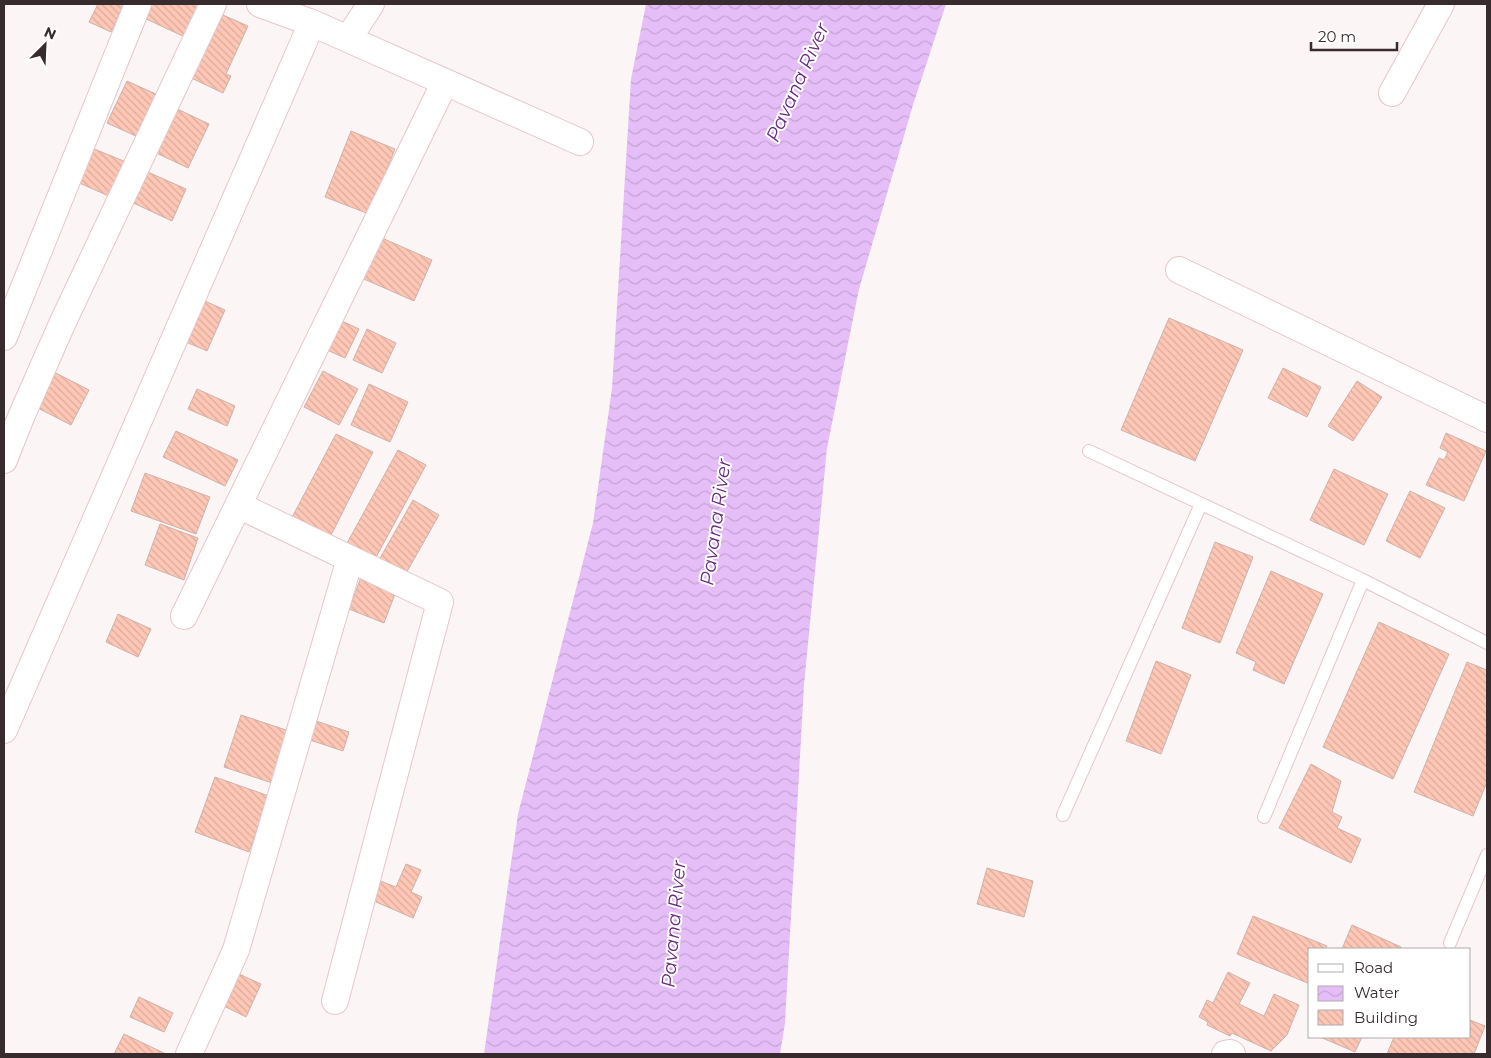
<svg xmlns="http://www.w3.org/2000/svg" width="1491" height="1058" font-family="Montserrat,sans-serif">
<defs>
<pattern id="water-waves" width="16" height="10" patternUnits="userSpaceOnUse" patternTransform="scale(1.25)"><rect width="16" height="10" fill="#e5bef8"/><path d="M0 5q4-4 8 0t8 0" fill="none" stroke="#c5a3d5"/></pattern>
<pattern id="building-back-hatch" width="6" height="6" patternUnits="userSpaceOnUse" patternTransform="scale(1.25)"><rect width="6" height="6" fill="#fec7b5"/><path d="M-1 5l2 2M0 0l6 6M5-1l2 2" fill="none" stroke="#daab9c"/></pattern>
</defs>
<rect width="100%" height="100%" fill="#fcf5f6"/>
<path fill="url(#water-waves)" d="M 646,4 L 946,4 L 913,105 L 859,289 L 827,448 L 804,685 L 785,1023 L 780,1054 L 484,1054 L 518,814 L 593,523 L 612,388 L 631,79 Z"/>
<path fill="url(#building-back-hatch)" stroke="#ceb2a9" d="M 98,4 L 124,4 L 111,32 L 89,22 Z
M 149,4 L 204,4 L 187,38 L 142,17 Z
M 216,12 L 248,26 L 226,74 L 231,76 L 223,93 L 183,74 Z
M 127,81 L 158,95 L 138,137 L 107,123 Z
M 171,106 L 209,124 L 188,168 L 150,150 Z
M 351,131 L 395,149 L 369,214 L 325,197 Z
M 92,148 L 126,162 L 111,197 L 77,182 Z
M 141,169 L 186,189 L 172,221 L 127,200 Z
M 382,238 L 432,260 L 414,301 L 364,279 Z
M 205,301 L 225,310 L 207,351 L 186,342 Z
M 1169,318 L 1243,350 L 1195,461 L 1121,430 Z
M 340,320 L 359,329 L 345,358 L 327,350 Z
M 367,329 L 396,343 L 382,373 L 353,360 Z
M 1283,368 L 1321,387 L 1307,417 L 1268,398 Z
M 48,369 L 89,390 L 71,425 L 30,404 Z
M 323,371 L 358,389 L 339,425 L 304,407 Z
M 1357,381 L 1382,397 L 1353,441 L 1328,426 Z
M 369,384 L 408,402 L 390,442 L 351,425 Z
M 197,389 L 235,406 L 227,426 L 188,409 Z
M 176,431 L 238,460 L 225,486 L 163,457 Z
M 1446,433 L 1486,451 L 1464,501 L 1426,485 L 1439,458 L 1444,460 L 1448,452 L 1440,448 Z
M 336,434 L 373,452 L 326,545 L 288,525 Z
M 398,450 L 426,465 L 374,561 L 346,545 Z
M 1334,469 L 1388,494 L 1364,545 L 1310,520 Z
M 145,473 L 210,497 L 196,534 L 131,511 Z
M 1410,491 L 1445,508 L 1420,558 L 1386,541 Z
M 413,500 L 439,515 L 405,575 L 379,560 Z
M 160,524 L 198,538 L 184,580 L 145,565 Z
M 1215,542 L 1253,557 L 1220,643 L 1182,628 Z
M 1271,571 L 1323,594 L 1284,684 L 1253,670 L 1256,662 L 1236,653 Z
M 363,572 L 398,586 L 384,623 L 349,609 Z
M 118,614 L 151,629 L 138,657 L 106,642 Z
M 1379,622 L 1449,654 L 1393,779 L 1323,747 Z
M 1156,661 L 1191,675 L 1161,754 L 1126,741 Z
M 1467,662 L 1487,670 L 1487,782 L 1473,816 L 1414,792 Z
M 241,715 L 289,731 L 272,783 L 224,767 Z
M 310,719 L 349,732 L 343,751 L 304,738 Z
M 1311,764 L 1341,781 L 1332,812 L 1342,817 L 1337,828 L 1361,839 L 1351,863 L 1279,828 Z
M 215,777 L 269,796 L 249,852 L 195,832 Z
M 406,864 L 421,870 L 411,892 L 422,897 L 413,918 L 367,898 L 375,879 L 396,887 Z
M 987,868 L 1033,881 L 1024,917 L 977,904 Z
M 1253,916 L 1327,946 L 1325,949 L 1310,949 L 1310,984 L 1237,954 Z
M 1352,925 L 1401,947 L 1400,949 L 1342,949 Z
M 1228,972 L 1250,983 L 1239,1004 L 1264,1016 L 1274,994 L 1299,1005 L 1287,1035 L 1271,1051 L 1232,1033 L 1230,1036 L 1207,1025 L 1208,1022 L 1199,1017 L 1207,1000 L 1213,1003 Z
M 239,974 L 261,984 L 246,1017 L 224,1006 Z
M 139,997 L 173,1013 L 164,1032 L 130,1017 Z
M 1470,1020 L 1485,1026 L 1474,1054 L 1465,1053 L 1464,1054 L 1387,1054 L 1394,1037 L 1470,1037 Z
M 124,1034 L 166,1054 L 114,1054 Z
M 1320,1037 L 1362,1037 L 1355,1052 Z"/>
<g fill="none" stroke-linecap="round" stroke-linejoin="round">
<g stroke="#e5c6ca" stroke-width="14">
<path id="lane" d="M 1089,451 L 1363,580 L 1487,643
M 1063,815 L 1201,504
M 1264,817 L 1363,580
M 1450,943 L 1487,855"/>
</g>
<g stroke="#e5c6ca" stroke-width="28">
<path id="street" d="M 260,4 L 312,23 L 580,142
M 348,39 L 371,4
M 1392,93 L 1441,4
M 1179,270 L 1487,419
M 4,337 L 138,4
M 4,460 L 21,417 L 62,324 L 213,4
M 238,505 L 440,602 L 335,1001
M 184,616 L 445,82
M 4,730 L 312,23
M 189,1054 L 236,950 L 350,559
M 1225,1054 L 1230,1053 L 1232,1054"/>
</g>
<use href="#lane" stroke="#fff" stroke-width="12"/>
<use href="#street" stroke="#fff" stroke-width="26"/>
</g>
<g text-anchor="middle" stroke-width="4" stroke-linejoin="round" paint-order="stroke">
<g font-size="19" font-style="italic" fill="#672b7f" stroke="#fff">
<text transform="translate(797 82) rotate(-66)" y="7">Pavana River</text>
<text transform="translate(715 522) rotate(-82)" y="7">Pavana River</text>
<text transform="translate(673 924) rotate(-85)" y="7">Pavana River</text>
</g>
</g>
<rect width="1491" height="1058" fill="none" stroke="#372b2d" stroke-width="10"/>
<rect x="1308" y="948" width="162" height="90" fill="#ffffff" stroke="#afaaab"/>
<rect x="1318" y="964" width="25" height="8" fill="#ffffff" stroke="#afaaab"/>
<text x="1354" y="973" font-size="15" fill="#372b2d">Road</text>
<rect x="1318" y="986" width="25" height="15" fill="url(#water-waves)" stroke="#afaaab"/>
<text x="1354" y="998" font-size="15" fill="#372b2d">Water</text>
<rect x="1318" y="1010" width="25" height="15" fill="url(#building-back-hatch)" stroke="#afaaab"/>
<text x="1354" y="1023" font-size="15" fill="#372b2d">Building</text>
<g transform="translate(45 45) rotate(24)" stroke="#ffffff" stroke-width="4" paint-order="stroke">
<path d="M0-4L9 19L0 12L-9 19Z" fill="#372b2d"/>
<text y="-8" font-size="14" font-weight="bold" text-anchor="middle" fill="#372b2d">N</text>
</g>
<path d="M1311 42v8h86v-8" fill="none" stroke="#372b2d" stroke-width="2.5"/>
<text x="1318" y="42" font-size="15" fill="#372b2d" stroke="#ffffff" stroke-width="4" paint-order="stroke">20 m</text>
</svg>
